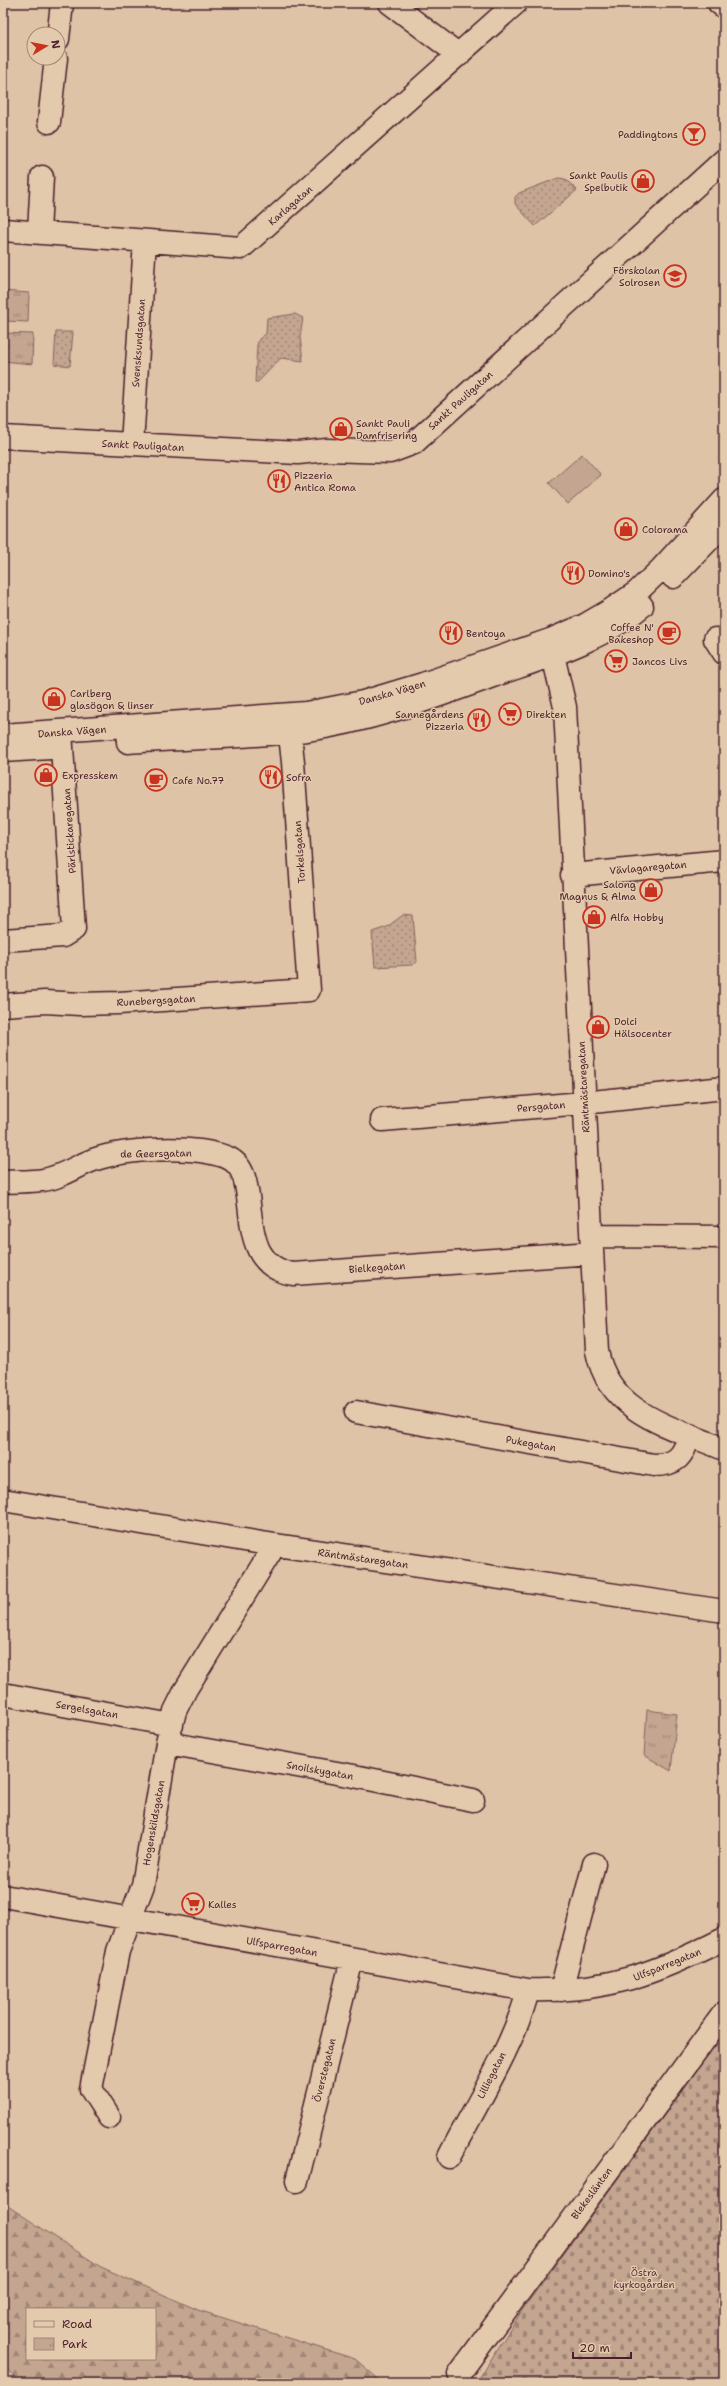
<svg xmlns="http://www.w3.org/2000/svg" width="727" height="2386" font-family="'Shantell Sans',sans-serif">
<defs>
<pattern id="grass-dots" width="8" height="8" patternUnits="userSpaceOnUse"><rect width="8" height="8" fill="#c3a590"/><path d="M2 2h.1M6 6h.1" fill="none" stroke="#a08676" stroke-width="1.8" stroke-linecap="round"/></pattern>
<pattern id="forest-firs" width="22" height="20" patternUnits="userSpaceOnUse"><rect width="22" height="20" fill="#c3a590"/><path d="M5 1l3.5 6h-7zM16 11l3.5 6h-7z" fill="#a08676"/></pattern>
<pattern id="cemetery-stones" width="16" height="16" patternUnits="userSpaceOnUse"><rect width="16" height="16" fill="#c3a590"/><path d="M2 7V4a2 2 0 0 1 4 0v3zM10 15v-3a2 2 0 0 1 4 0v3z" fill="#a08676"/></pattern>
<pattern id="park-tufts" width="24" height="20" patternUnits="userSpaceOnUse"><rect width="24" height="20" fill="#c3a590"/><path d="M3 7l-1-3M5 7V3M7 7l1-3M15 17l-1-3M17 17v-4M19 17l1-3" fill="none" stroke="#a08676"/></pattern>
</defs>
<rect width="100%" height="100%" fill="#dec3a7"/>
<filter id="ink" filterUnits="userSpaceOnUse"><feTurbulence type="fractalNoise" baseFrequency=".025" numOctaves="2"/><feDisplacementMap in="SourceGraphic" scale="8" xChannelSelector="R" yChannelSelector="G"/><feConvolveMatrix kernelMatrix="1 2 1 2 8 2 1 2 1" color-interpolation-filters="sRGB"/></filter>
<g filter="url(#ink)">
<path fill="url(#grass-dots)" stroke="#86625e" d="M 558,178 L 565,179 L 577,190 L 535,226 L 515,204 L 515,197 L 519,193 Z
M 295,314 L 303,318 L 300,337 L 303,361 L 281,358 L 258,382 L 255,382 L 257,345 L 259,339 L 266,334 L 267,318 Z
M 56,332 L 73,332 L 70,366 L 54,364 Z
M 403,915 L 413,916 L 417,962 L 412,965 L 375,967 L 372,932 L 387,927 Z"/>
<path fill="url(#forest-firs)" stroke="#86625e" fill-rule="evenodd" d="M 3,2203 L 101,2267 L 198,2310 L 355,2359 L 383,2383 L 19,2383 L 3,2364 ZM 27,2309 L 155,2309 L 155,2359 L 27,2359 Z"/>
<path fill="url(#cemetery-stones)" stroke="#86625e" d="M 724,2033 L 724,2383 L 476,2383 L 523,2309 Z"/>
<path fill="url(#park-tufts)" stroke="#86625e" d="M 3,291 L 29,293 L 28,322 L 4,321 Z
M 3,333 L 33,334 L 32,364 L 3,361 Z
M 647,1710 L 677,1714 L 671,1771 L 644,1755 Z"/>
<path fill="#c3a590" stroke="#86625e" d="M 582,454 L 601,475 L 568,504 L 549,483 Z"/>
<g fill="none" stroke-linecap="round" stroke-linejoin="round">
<g stroke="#4a1f2b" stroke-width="25">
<path id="minor" d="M 390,3 L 459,55
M 719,3 L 724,7
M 58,39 L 62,3
M 49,122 L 56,58
M 3,230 L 241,248 L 516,3
M 39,232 L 42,177
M 3,437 L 298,453 L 327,450 L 390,452 L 414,443 L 724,160
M 132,444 L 145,241
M 673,577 L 724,524
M 715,639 L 724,653
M 553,655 L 565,707 L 597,1351 C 609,1414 672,1427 724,1449
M 3,735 L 306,713 L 363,702 L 423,684 L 550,640 L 585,625 L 609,611 L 637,592 L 661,569 L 724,500
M 128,742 C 187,738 248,738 306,730 C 374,721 440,695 504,672 C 553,655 602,640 642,606
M 3,751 L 50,748
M 572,875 L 724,861
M 3,940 L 63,936 L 74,929 L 61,732
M 3,1005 L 45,1002 L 80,1004 L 119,1003 L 309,990 L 293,762 L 288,717
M 382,1120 L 583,1103 L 724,1088
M 3,1182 C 16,1181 30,1182 43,1180 C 60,1178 77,1166 93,1160 C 127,1148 192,1145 226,1157 C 268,1172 227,1263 293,1274 L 592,1253
M 592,1236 L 724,1237
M 356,1412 L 654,1465 C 677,1465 683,1456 690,1435
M 3,1500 L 262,1543 L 724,1611
M 3,1694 L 172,1725
M 167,1743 L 354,1776 L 473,1800
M 3,1896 L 528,1990 C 607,1992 654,1974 724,1939
M 561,1990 L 594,1864
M 109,2117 L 91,2089 L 118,1951 L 143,1885 L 167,1743 L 175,1711 L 186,1689 L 270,1553 L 272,1545
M 449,2157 C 474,2108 516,2042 528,1990
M 297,2181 L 352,1959
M 459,2374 L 724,2013"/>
</g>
<use href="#minor" stroke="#e4caac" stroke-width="22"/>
</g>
</g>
<defs>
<g id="bar-ring" transform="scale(1.15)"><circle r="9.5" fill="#e4caac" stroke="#c8321e" stroke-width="1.5"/><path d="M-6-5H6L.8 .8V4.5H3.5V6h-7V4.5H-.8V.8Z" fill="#c8321e"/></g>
<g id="shop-ring" transform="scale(1.15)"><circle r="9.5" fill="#e4caac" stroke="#c8321e" stroke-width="1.5"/><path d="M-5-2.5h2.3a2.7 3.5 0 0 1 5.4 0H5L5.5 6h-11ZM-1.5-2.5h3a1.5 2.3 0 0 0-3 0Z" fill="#c8321e"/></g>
<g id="school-ring" transform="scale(1.15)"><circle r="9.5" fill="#e4caac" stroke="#c8321e" stroke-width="1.5"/><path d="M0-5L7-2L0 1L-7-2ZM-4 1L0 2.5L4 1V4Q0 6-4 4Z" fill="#c8321e"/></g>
<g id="restaurant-ring" transform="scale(1.15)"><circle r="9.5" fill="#e4caac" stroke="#c8321e" stroke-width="1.5"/><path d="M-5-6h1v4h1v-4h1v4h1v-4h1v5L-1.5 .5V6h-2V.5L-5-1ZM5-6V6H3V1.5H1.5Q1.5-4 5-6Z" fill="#c8321e"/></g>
<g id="cafe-ring" transform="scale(1.15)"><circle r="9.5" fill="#e4caac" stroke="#c8321e" stroke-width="1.5"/><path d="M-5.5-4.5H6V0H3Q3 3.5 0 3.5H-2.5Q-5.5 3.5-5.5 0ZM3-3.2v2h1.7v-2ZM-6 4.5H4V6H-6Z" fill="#c8321e"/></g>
<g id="supermarket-ring" transform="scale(1.15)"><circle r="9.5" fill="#e4caac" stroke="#c8321e" stroke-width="1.5"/><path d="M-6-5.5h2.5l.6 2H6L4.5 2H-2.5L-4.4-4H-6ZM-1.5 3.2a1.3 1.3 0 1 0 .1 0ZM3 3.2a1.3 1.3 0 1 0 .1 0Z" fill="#c8321e"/></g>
</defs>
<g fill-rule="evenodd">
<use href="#bar-ring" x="694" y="134"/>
<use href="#shop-ring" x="643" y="181"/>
<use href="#school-ring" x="675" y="276"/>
<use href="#shop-ring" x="341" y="429"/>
<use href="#restaurant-ring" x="279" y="481"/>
<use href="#shop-ring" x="626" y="529"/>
<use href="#restaurant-ring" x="573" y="573"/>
<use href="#restaurant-ring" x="451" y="633"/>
<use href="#cafe-ring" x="669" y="633"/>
<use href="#supermarket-ring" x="616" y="661"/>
<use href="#shop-ring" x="54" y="699"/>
<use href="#supermarket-ring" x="510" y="714"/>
<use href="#restaurant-ring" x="479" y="720"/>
<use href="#shop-ring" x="46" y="775"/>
<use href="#restaurant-ring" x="271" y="777"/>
<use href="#cafe-ring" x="156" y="780"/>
<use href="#shop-ring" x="651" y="890"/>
<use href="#shop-ring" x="594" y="917"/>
<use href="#shop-ring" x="598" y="1027"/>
<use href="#supermarket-ring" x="193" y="1904"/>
</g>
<g text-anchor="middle" stroke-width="3" stroke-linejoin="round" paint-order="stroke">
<g font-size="10" fill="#4a1f2b" stroke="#e4caac" text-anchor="start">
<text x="678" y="138" text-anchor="end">Paddingtons</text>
<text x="628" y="179" text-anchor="end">Sankt Paulis<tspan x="628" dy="12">Spelbutik</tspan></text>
<text x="660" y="274" text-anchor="end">Förskolan<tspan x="660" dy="12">Solrosen</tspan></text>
<text x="356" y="427">Sankt Pauli<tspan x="356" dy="12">Damfrisering</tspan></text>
<text x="294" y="479">Pizzeria<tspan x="294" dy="12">Antica Roma</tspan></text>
<text x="642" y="533">Colorama</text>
<text x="588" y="577">Domino's</text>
<text x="654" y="631" text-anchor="end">Coffee N'<tspan x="654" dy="12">Bakeshop</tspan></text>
<text x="466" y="637">Bentoya</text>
<text x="632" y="665">Jancos Livs</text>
<text x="70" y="697">Carlberg<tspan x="70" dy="12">glasögon &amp; linser</tspan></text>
<text x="464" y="718" text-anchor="end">Sannegårdens<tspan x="464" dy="12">Pizzeria</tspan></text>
<text x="526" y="718">Direkten</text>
<text x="62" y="779">Expresskem</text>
<text x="286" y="781">Sofra</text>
<text x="172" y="784">Cafe No.77</text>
<text x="636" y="888" text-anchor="end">Salong<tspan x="636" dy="12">Magnus &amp; Alma</tspan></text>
<text x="610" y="921">Alfa Hobby</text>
<text x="614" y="1025">Dolci<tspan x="614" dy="12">Hälsocenter</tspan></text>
<text x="208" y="1908">Kalles</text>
</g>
<g font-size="10" fill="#4a1f2b" stroke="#e4caac">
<text transform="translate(290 205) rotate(-41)" y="4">Karlagatan</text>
<text transform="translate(138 343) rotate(-86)" y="4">Svensksundsgatan</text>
<text transform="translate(460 400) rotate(-42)" y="4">Sankt Pauligatan</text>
<text transform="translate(143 445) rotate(3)" y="4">Sankt Pauligatan</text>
<text transform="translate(392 692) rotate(-16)" y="4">Danska Vägen</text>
<text transform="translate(72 731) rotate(-4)" y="4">Danska Vägen</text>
<text transform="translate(69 831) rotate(-94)" y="4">Pärlstickaregatan</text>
<text transform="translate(299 852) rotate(-94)" y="4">Torkelsgatan</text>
<text transform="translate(648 867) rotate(-5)" y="4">Vävlagaregatan</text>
<text transform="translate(156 1000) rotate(-3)" y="4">Runebergsgatan</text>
<text transform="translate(583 1087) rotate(-93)" y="4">Räntmästaregatan</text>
<text transform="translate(541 1106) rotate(-5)" y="4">Persgatan</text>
<text transform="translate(156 1153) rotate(-1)" y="4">de Geersgatan</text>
<text transform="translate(377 1267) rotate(-4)" y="4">Bielkegatan</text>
<text transform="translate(531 1443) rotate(10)" y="4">Pukegatan</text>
<text transform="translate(363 1558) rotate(8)" y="4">Räntmästaregatan</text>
<text transform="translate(87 1709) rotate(10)" y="4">Sergelsgatan</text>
<text transform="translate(320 1770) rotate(10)" y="4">Snoilskygatan</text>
<text transform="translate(153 1823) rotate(-80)" y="4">Hogenskildsgatan</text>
<text transform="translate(282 1946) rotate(10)" y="4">Ulfsparregatan</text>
<text transform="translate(667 1964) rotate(-22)" y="4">Ulfsparregatan</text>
<text transform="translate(324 2070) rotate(-76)" y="4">Överstegatan</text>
<text transform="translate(491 2075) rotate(-63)" y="4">Lilliegatan</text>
<text transform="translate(591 2193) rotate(-54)" y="4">Blekeslänten</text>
</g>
<g font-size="10" fill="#5c333a" stroke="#e4caac">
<text x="644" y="2276">Östra<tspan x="644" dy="12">kyrkogården</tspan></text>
</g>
</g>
<rect width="727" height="2386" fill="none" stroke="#e4caac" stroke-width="16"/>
<rect x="8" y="8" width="711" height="2370" fill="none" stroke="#4a1f2b" stroke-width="1.5" filter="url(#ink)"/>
<rect x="26" y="2308" width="130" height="52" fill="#e4caac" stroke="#a68678"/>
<rect x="34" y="2321" width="20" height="6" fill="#e4caac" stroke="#a68678"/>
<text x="62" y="2328" font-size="12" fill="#4a1f2b">Road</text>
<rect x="34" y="2338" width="20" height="12" fill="url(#park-tufts)" stroke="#a68678"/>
<text x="62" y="2348" font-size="12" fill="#4a1f2b">Park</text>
<g transform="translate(46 46) rotate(80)"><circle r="19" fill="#e4caac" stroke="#a68678"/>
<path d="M0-3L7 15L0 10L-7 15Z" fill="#c8321e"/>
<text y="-6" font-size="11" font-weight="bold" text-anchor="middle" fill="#4a1f2b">N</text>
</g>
<path d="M573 2352v6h58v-6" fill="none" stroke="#4a1f2b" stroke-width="2"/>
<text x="579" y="2352" font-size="12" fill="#4a1f2b" stroke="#e4caac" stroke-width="3" paint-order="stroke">20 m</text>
</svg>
